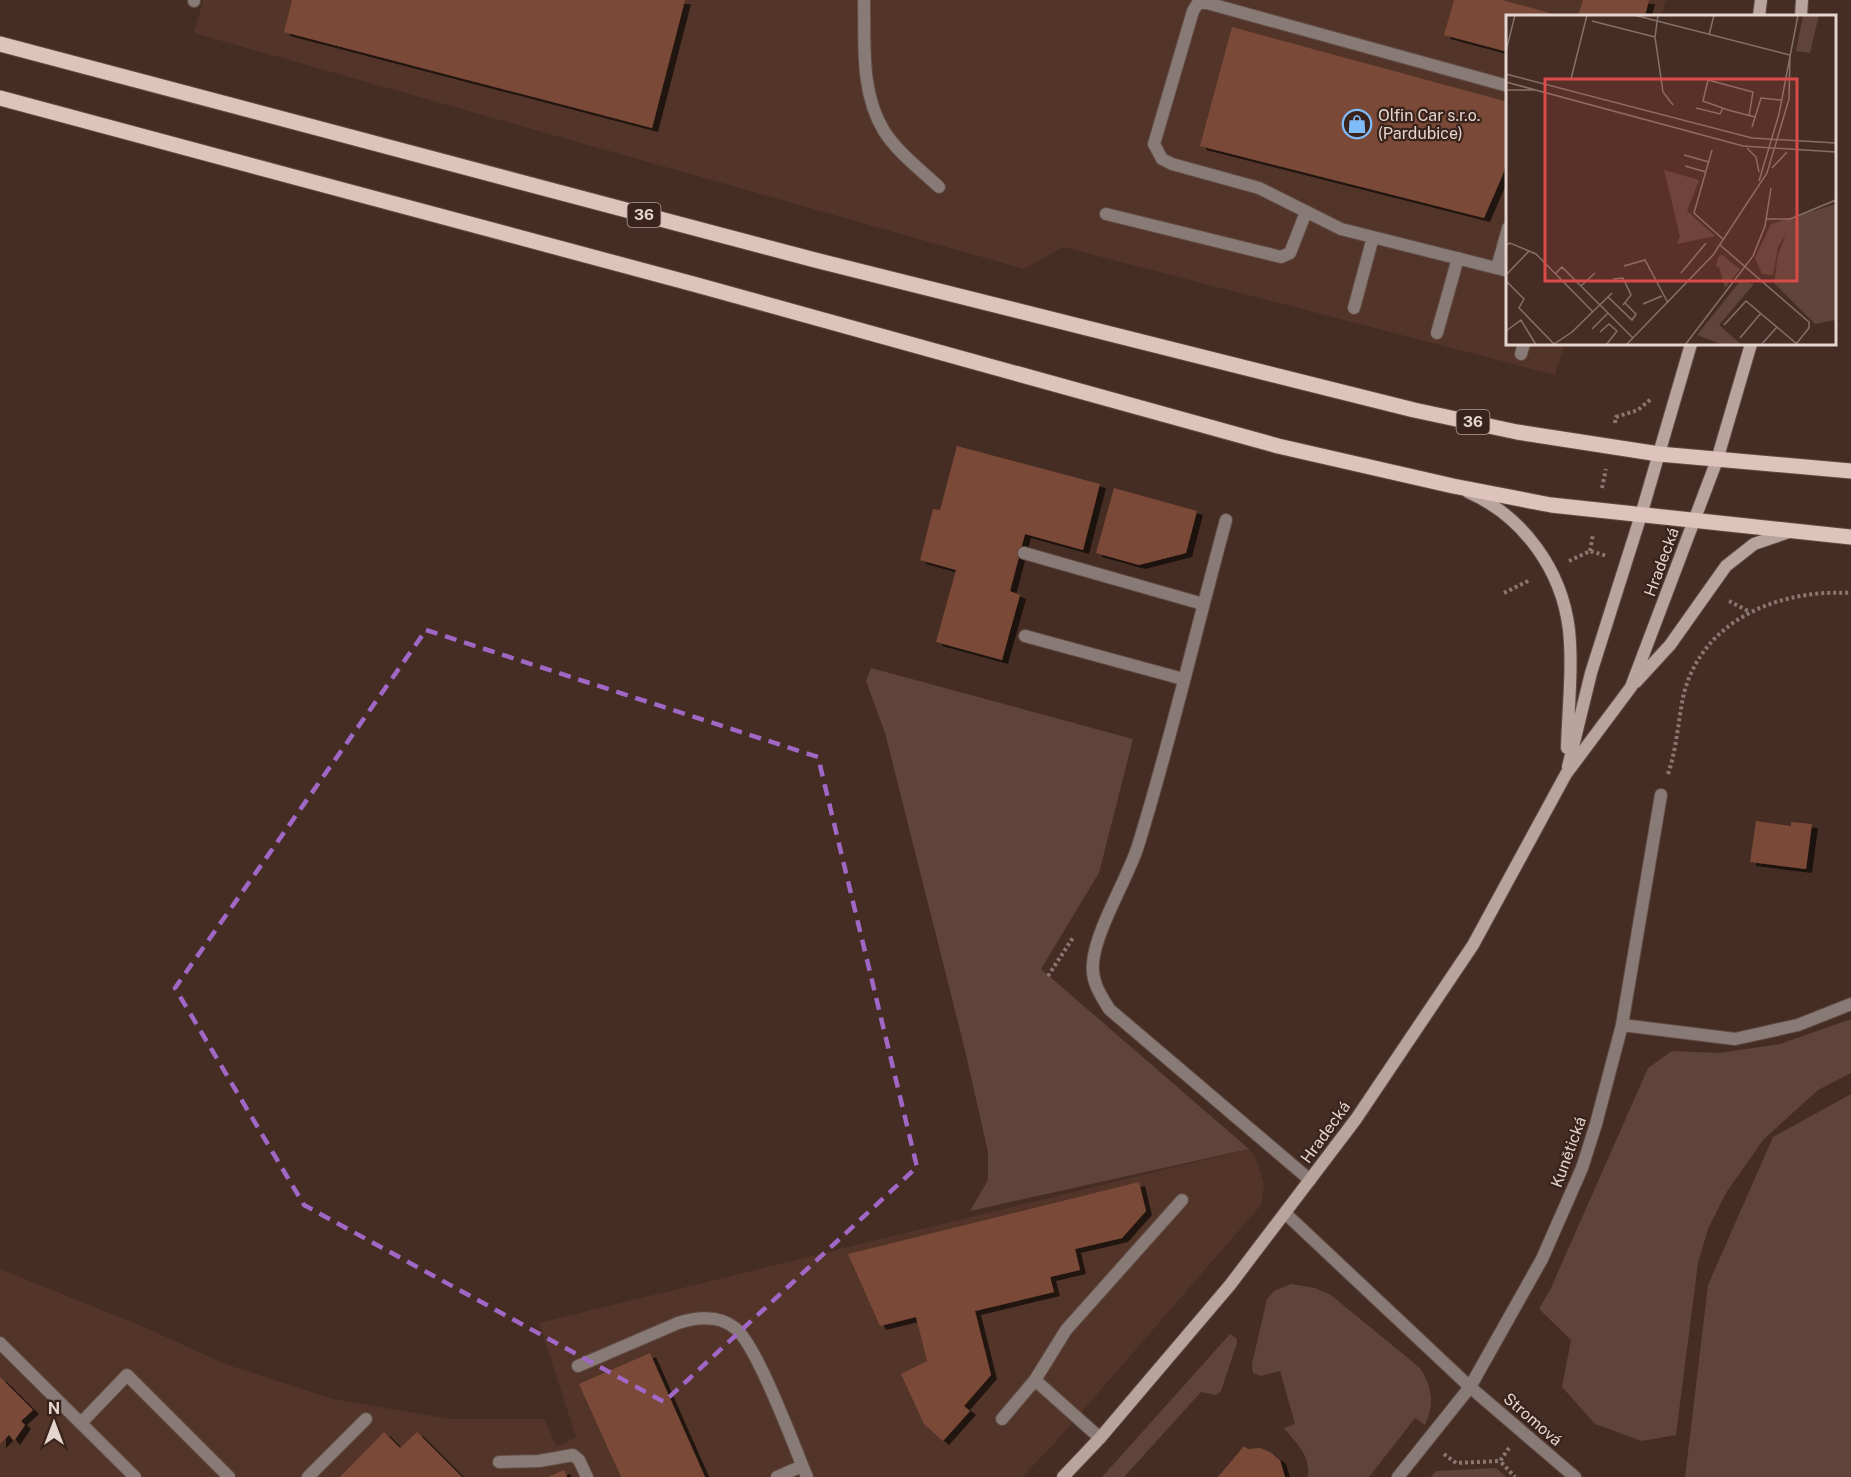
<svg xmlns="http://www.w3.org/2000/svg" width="1851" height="1477" font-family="'Public Sans',sans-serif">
<defs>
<filter id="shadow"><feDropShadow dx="6" dy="4" stdDeviation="0" flood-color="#0009"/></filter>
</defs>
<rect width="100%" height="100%" fill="#452d24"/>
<path fill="#533429" d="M 203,0 L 1666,0 L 1661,16 L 1508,16 L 1508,344 L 1565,344 L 1555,375 L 1063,247 L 1024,269 L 194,33 Z
M 1249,1149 L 1257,1161 L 1264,1184 L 1261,1205 L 1053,1445 L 1022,1477 L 0,1477 L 0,1269 L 144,1327 L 225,1364 L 333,1399 L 450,1419 L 544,1419 L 557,1447 L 576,1437 L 539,1323 Z"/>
<path fill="#604339" d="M 871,668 L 1133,739 L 1099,873 L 1041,969 L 1249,1149 L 970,1211 L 988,1180 L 988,1152 L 964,1046 L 885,733 L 866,681 Z
M 1851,1019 L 1851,1073 L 1818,1090 L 1763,1140 L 1726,1193 L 1708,1229 L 1698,1263 L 1676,1435 L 1642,1441 L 1595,1424 L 1562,1387 L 1571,1340 L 1539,1309 L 1551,1288 L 1648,1068 L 1672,1051 L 1719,1053 L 1780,1044 Z
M 1851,1094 L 1851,1477 L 1685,1477 L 1708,1285 L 1773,1137 Z
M 1291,1284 L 1315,1288 L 1331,1295 L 1420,1368 C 1432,1386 1435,1405 1425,1425 L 1415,1418 L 1369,1477 L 1308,1477 C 1310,1453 1297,1445 1284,1428 L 1295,1424 L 1280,1371 L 1261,1376 L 1253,1373 L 1252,1364 L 1267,1299 L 1274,1291 Z
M 1230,1334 L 1237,1339 L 1237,1343 L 1221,1391 L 1216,1395 L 1201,1392 L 1124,1477 L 1102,1477 Z
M 1496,1468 L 1506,1477 L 1431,1477 L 1436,1471 Z"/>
<path fill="#7a4937" filter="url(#shadow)" d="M 292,0 L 685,0 L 652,128 L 284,32 Z
M 1454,0 L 1502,0 L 1550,13 L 1549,16 L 1508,16 L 1508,52 L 1444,35 Z
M 1583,0 L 1649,0 L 1645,16 L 1578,16 Z
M 1232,27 L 1508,102 L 1508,154 L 1503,174 L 1484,218 L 1200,146 Z
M 957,446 L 1100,484 L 1083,550 L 1025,534 L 1010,591 L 1020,595 L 1002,660 L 936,642 L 956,570 L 920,560 L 933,509 L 940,510 Z
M 1114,488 L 1197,511 L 1186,553 L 1139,565 L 1096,553 Z
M 1756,821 L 1791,826 L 1791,822 L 1812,824 L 1806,869 L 1750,862 Z
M 1139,1182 L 1146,1211 L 1122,1238 L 1075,1249 L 1080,1270 L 1050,1277 L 1054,1292 L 975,1311 L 991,1375 L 964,1406 L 970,1411 L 943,1441 L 924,1424 L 901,1374 L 927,1361 L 916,1317 L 880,1326 L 848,1254 Z
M 650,1353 L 705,1477 L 621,1477 L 579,1384 Z
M 0,1377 L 33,1410 L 21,1421 L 25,1425 L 14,1441 L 9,1435 L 0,1444 Z
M 384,1432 L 400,1448 L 417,1432 L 462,1477 L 340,1477 Z
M 1244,1446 L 1248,1449 L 1260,1448 L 1270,1452 L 1280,1460 L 1285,1477 L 1218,1477 Z
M 564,1470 L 567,1477 L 548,1477 Z"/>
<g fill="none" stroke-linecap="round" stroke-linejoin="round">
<g stroke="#624b43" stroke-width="14">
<path id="lane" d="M 864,0 C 865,43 860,92 884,131 C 898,153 921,170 939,187
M 194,1 L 194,0
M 1508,86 L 1207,3 L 1198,3 L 1193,11 L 1154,144 L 1162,159 L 1172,164 L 1259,188 L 1341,229 L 1508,271
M 1106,214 L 1281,257 L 1290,253 L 1306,212
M 1497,268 L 1508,228
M 1354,308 L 1373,237
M 1437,333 L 1458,258
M 1521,354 L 1524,344
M 1226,520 C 1196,629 1171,741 1137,849 C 1126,881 1095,932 1093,963 C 1091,981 1100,994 1109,1009 L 1310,1180
M 1024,553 L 1203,604
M 1025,636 L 1183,679
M 1622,1025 L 1735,1039 L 1798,1025 L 1851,1004
M 0,1343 L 135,1477
M 578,1366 L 678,1323 C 697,1317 719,1315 735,1328 C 757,1345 794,1446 807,1477
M 1035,1380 L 1100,1438
M 1002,1419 L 1035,1380 L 1066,1330 L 1182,1200
M 81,1423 L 127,1375 L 229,1477
M 499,1462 L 539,1461 L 573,1455 L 579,1460 L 587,1477
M 308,1477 L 366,1419
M 777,1477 L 802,1466"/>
</g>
<g stroke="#624b43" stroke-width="14">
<path id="street" d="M 1286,1214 L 1470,1387 L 1575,1477
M 1398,1477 L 1470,1387 L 1542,1259 L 1582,1168 L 1596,1124 L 1622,1025 L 1661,795"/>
</g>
<g stroke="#624b43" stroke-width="14">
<path id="secondary" d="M 1759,16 L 1761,0
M 1801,16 L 1802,0
M 1468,492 C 1523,516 1562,570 1569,630 C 1573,668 1568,710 1567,748
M 1636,682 L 1670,645 L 1726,566 L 1754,544 L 1789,532
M 1568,767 L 1591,673 L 1641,515 L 1691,344
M 1063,1477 L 1100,1438 L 1230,1285 L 1356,1119 L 1473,945 L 1566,774 L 1631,687 L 1717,460 L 1751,344"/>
</g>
<g stroke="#624b43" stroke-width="17">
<path id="primary" d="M 0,44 L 815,260 L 1414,410 L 1517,432 L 1659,454 L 1851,471
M 0,98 L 697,285 L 1278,446 L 1453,486 L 1551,505 L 1851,537"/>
</g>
<path stroke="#8b776f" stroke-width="4" stroke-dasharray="3 3" stroke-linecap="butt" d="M 1615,423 L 1616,417 L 1638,410 L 1651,399
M 1602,488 L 1606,469
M 1590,551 L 1593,534
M 1569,561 L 1590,551 L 1607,556
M 1504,593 L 1530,580
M 1729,601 L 1750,612
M 1668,774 C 1677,748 1678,720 1684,693 C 1704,618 1781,589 1851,593
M 1048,976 L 1074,936
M 1509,1448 L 1500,1461 L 1515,1477
M 1444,1454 L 1456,1463 L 1500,1461"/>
<use href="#lane" stroke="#887b77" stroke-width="12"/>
<use href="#street" stroke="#887b77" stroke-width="12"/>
<use href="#secondary" stroke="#b8a49c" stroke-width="12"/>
<use href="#primary" stroke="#ddc3b9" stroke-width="15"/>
</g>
<path fill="none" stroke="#a067c5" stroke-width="4.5" stroke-dasharray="12 8" stroke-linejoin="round" d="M 426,630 L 818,757 L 917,1167 L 664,1402 L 304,1205 L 175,988 Z"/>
<defs>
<g id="shop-ring" transform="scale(1.5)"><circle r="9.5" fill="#3a231b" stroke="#81bcfa" stroke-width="1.5"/><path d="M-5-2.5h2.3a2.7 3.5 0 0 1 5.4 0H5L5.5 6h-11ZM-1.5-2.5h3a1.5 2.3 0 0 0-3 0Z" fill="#81bcfa"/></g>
</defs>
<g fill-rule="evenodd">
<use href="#shop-ring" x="1357" y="124"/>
</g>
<g text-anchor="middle" stroke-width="4.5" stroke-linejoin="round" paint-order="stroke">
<g fill="#3a231b" stroke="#b1a099" stroke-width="1.5">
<rect x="627.5" y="203" width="33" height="24" rx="4.5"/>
<rect x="1456.5" y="410" width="33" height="24" rx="4.5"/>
</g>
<g font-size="15" font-weight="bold" fill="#e4d5cf">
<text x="644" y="220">36</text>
<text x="1473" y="427">36</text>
</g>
<g font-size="16" fill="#e4d5cf" stroke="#3a231b" text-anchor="start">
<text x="1378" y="121">Olfin Car s.r.o.<tspan x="1378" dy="18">(Pardubice)</tspan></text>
</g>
<g font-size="16" fill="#e4d5cf" stroke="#3a231b">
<text transform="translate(1661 562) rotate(-70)" y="6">Hradecká</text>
<text transform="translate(1325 1132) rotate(-54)" y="6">Hradecká</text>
<text transform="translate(1568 1152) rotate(-70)" y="6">Kunětická</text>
<text transform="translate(1533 1419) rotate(41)" y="6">Stromová</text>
</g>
</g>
<g transform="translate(1506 15)">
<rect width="330" height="330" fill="#452d24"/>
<path d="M 297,0 L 313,0 L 304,38 L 290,36 ZM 158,155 L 193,165 L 181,196 L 209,221 L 171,229 L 174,221 ZM 330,189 L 330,305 L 309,309 L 268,268 L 272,240 L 280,219 L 272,232 L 267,260 L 256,259 L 249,243 L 265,209 ZM 216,240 L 234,254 L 219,273 L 213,252 L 210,252 L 212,242 ZM 235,265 L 248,269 L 213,310 L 236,330 L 217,330 L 191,320 Z" fill="#604339"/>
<path fill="none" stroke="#857068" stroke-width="1.5" d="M 128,0 L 284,40M 152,0 L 149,22 L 157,77 L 167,90M 86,6 L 149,22M 203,20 L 208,0M 0,36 L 9,0M 0,59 L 246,123 L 330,128M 65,64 L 81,0M 0,67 L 237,131 L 330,137M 0,75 L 29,75M 190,93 L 214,99 L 217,93M 243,101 L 247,77 L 202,65 L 197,86 L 222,95 L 249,102M 246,112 L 255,83 L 275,85M 241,133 L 250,142 L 253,157M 206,135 L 188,198 L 218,225M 178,140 L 203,147M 179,151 L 200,157M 266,153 L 281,137M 253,166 L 273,99 L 292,0M 260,204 L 284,204 L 330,185M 0,230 L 4,228 L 30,239 L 87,297M 214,230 L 303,307 L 303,313 L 290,329M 118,251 L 139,245 L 162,288M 50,258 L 56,252 L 127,323M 175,258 L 200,228M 0,260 L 23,236M 107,264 L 117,263 L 125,280 L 117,290M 0,266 L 18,284 L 13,293 L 48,329 L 66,317 L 106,278M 75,271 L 89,258M 102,282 L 126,305 L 130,299 L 119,288M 137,289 L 156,281M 218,310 L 240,286 L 292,330M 86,314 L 102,298M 0,316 L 15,305 L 30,330M 94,317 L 103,309 L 111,316 L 100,330M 234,323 L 255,298M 120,330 L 207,240 L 261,158 L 283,84 L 284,40M 179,330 L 247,241 L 259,211 L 265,173M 255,330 L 271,312"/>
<path fill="#d94b49" fill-opacity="0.15" stroke="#d94b49" stroke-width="3" d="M 39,64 L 291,64 L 291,266 L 39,266 Z"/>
<rect width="330" height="330" fill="none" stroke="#e4d5cf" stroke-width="3"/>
</g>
<g transform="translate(54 1423)" stroke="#3a231b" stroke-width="4.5" paint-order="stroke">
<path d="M0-4.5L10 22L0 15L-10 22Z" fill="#e4d5cf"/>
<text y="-9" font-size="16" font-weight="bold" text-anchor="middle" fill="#e4d5cf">N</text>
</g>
</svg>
